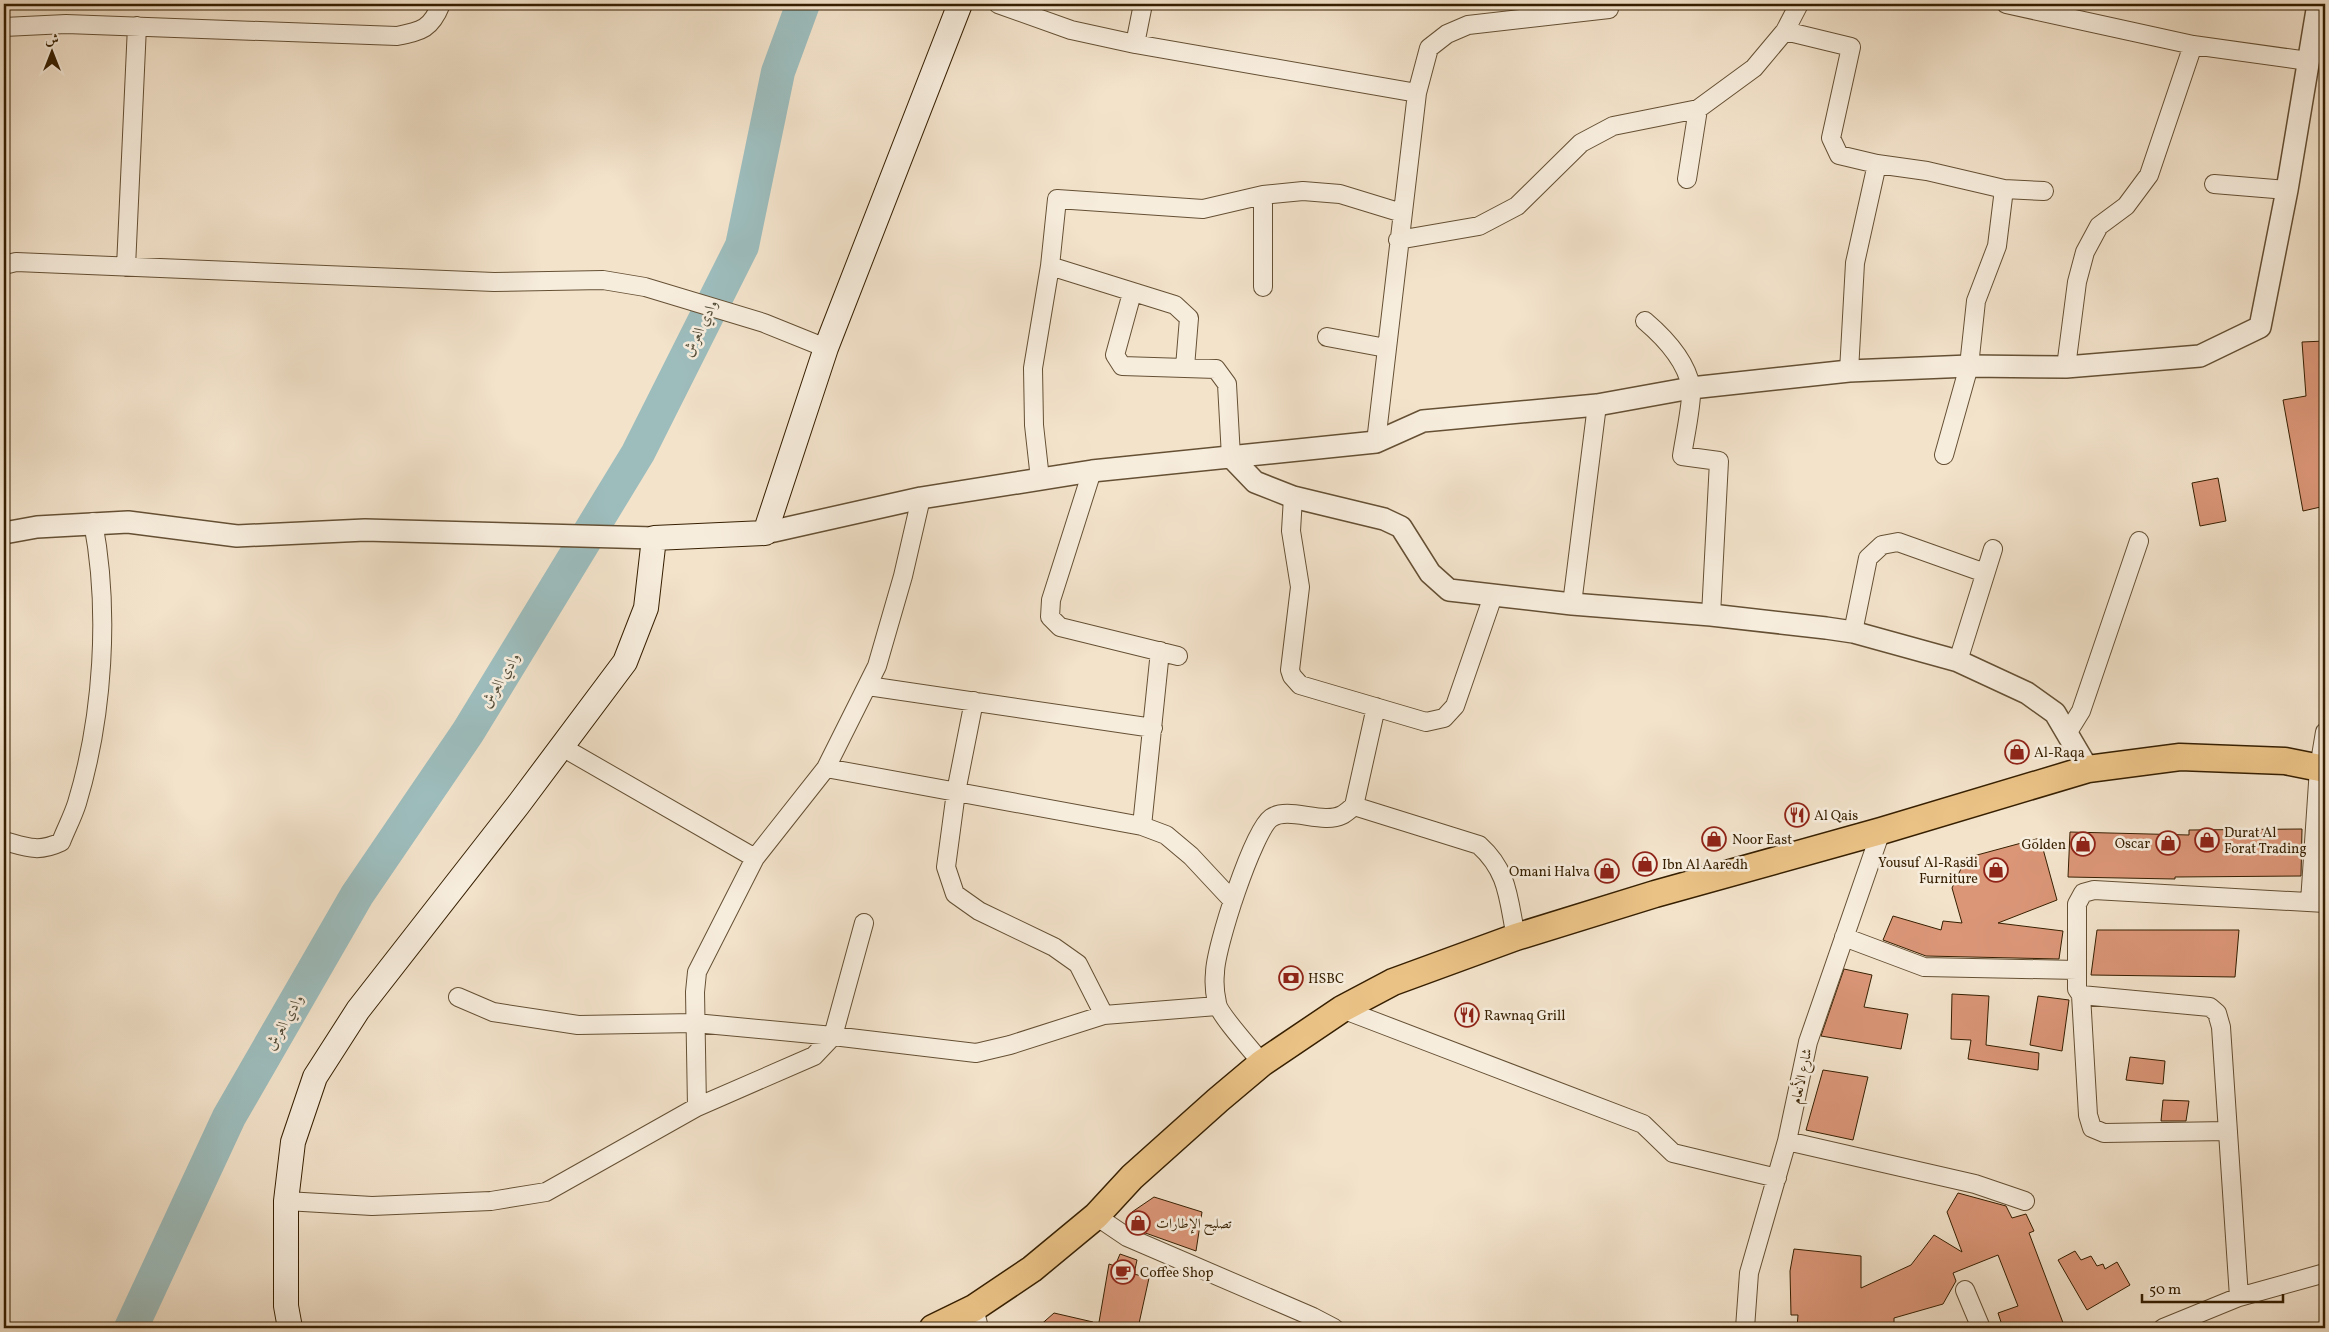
<svg xmlns="http://www.w3.org/2000/svg" width="2329" height="1332" font-family="Vollkorn,Amiri,serif">
<rect width="100%" height="100%" fill="#f3e3cb"/>
<filter id="stains"><feTurbulence type="fractalNoise" baseFrequency=".004" numOctaves="4"/><feColorMatrix values="0 0 0 0 .2 0 0 0 0 .09 0 0 0 0 .02 0 0 0 .5 -.17"/></filter>
<radialGradient id="worn" r=".72"><stop offset=".6" stop-color="#630" stop-opacity="0"/><stop offset="1" stop-color="#630" stop-opacity=".3"/></radialGradient>
<g fill="none" stroke-linecap="round" stroke-linejoin="round">
<path stroke="#9dbdbd" stroke-width="34" d="M 131,1328 L 229,1117 L 357,895 L 468,732 L 638,453 L 742,246 L 778,72 L 803,4"/>
</g>
<path fill="#db9678" stroke="#361f01" d="M 2325,341 L 2325,506 L 2303,511 L 2283,400 L 2306,396 L 2302,342 Z
M 2218,478 L 2226,521 L 2200,526 L 2192,483 Z
M 2302,829 L 2301,876 L 2175,877 L 2175,879 L 2068,877 L 2070,832 L 2189,835 L 2189,830 Z
M 2040,838 L 2057,900 L 1998,923 L 2063,931 L 2059,959 L 1926,956 L 1883,940 L 1893,916 L 1941,930 L 1943,921 L 1962,923 L 1952,888 L 1966,858 Z
M 2097,930 L 2239,930 L 2235,977 L 2091,975 Z
M 1844,969 L 1872,975 L 1864,1007 L 1908,1014 L 1901,1049 L 1821,1036 Z
M 1952,994 L 1989,996 L 1986,1045 L 2039,1053 L 2038,1070 L 1968,1059 L 1971,1040 L 1951,1039 Z
M 2038,996 L 2069,1000 L 2062,1051 L 2030,1045 Z
M 2130,1057 L 2165,1061 L 2163,1084 L 2126,1080 Z
M 1823,1070 L 1868,1077 L 1853,1140 L 1806,1130 Z
M 2163,1100 L 2189,1101 L 2186,1121 L 2161,1121 Z
M 1958,1193 L 2006,1206 L 2012,1218 L 2026,1214 L 2034,1231 L 2029,1233 L 2065,1328 L 2003,1328 L 1998,1313 L 2018,1306 L 1998,1255 L 1953,1273 L 1956,1281 L 1943,1304 L 1894,1318 L 1894,1328 L 1797,1328 L 1798,1315 L 1791,1315 L 1790,1271 L 1794,1249 L 1861,1256 L 1861,1288 L 1911,1265 L 1934,1235 L 1962,1252 L 1947,1212 Z
M 1154,1197 L 1202,1212 L 1196,1251 L 1137,1230 L 1132,1212 Z
M 2075,1251 L 2081,1260 L 2091,1256 L 2097,1266 L 2103,1264 L 2105,1269 L 2117,1262 L 2130,1285 L 2087,1310 L 2058,1260 Z
M 1120,1254 L 1137,1260 L 1134,1274 L 1149,1278 L 1138,1328 L 1098,1328 L 1109,1264 L 1115,1266 Z
M 1054,1313 L 1093,1322 L 1092,1328 L 1037,1328 Z"/>
<g fill="none" stroke-linecap="round" stroke-linejoin="round">
<g stroke="#655034" stroke-width="20">
<path id="minor" d="M 998,4 L 1071,30 L 1135,44 L 1417,93
M 2006,4 L 2193,45 L 2308,61
M 4,27 L 66,24 L 397,36 C 422,31 431,29 441,4
M 1785,31 L 1851,47 L 1831,138 L 1839,155 L 1877,164 L 1927,171 L 2004,189 L 2044,191
M 1135,44 L 1143,4
M 1687,179 L 1698,109
M 2214,184 L 2287,190
M 1263,195 L 1263,287
M 1398,240 L 1479,226 L 1517,206 L 1581,143 L 1613,126 L 1698,109 L 1754,68 L 1785,31 L 1799,4
M 4,265 L 16,262 L 494,282 L 603,280 L 645,287 L 764,323 L 826,348
M 1050,266 L 1175,305 L 1189,318 L 1185,367
M 126,267 L 137,26
M 1132,293 L 1115,355 L 1122,366 L 1216,369 L 1227,384 L 1231,457
M 1645,321 C 1665,338 1686,360 1691,387 C 1693,400 1684,441 1682,456 L 1719,461 L 1711,615
M 1327,337 L 1386,348
M 2066,367 L 2077,282 L 2085,252 L 2099,226 L 2126,206 L 2149,175 L 2193,45
M 1849,371 L 1855,263 L 1877,164
M 1376,442 L 1417,93 L 1429,48 L 1447,34 L 1468,25 L 1609,9
M 1944,455 L 1969,366 L 1976,301 L 1997,246 L 2004,189
M 1092,471 L 1051,600 L 1050,617 L 1060,627 L 1178,656
M 1040,479 L 1034,425 L 1033,368 L 1050,266 L 1057,199 L 1203,209 L 1263,195 L 1303,191 L 1340,194 L 1402,213
M 1293,497 L 1291,531 L 1300,587 L 1290,670 L 1292,676 L 1300,685 L 1426,722 L 1444,718 L 1455,706 L 1493,596
M 1572,604 L 1597,405
M 1853,632 L 1868,558 L 1882,545 L 1898,542 L 1985,573
M 1958,661 L 1993,549
M 868,686 L 1153,728
M 974,701 L 956,792 L 946,867 L 955,894 L 979,911 L 1054,947 L 1078,964 L 1104,1015 L 1217,1006
M 2068,732 L 2081,711 L 2139,541
M 562,747 L 755,858 L 826,768 L 877,666 L 903,576 L 921,498
M 826,768 L 1142,826 L 1166,835 L 1191,856 L 1233,901
M 1354,806 L 1479,845 C 1509,872 1508,899 1516,937
M 1142,826 L 1160,651
M 4,841 C 26,847 38,853 61,842 C 66,829 73,816 77,803 C 103,717 110,611 93,522
M 2310,902 L 2319,768 L 2325,732
M 1844,937 L 1924,967 L 2077,970
M 2081,995 L 2088,1115 L 2092,1128 L 2104,1133 L 2228,1131
M 458,997 L 493,1012 L 578,1025 L 695,1023 L 833,1036 L 976,1053 L 1010,1045 L 1104,1015
M 1342,1009 L 1643,1124 L 1673,1153 L 1777,1178
M 1262,1063 C 1254,1053 1218,1013 1217,1003 C 1215,994 1214,982 1215,973 C 1215,948 1253,831 1271,818 C 1289,806 1322,825 1342,815 C 1346,813 1350,809 1354,806 L 1376,707
M 697,1107 L 695,992 L 697,972 L 755,858
M 1787,1141 L 1975,1184 L 2025,1201
M 286,1201 L 372,1206 L 491,1201 L 546,1192 L 697,1107 L 814,1056 L 833,1036 L 864,923
M 1096,1216 L 1127,1237 L 1313,1317 L 1334,1328
M 1965,1290 L 1981,1328
M 2239,1297 L 2221,1027 L 2217,1013 L 2210,1007 L 2081,995 L 2077,989 L 2077,904 L 2083,893 L 2094,890 L 2325,903
M 974,1308 L 979,1328
M 1745,1328 L 1749,1273 L 1787,1141 L 1808,1042 L 1881,831
M 2163,1328 L 2239,1297 L 2325,1273"/>
</g>
<g stroke="#655034" stroke-width="24">
<path id="tertiary" d="M 1231,457 L 1255,482 L 1293,497 L 1384,519 L 1401,527 L 1430,573 L 1449,590 L 1572,604 L 1711,615 L 1826,628 L 1853,632 L 1958,661 L 2027,693 L 2055,713 L 2088,769
M 4,533 L 37,527 L 128,522 L 237,536 L 365,530 L 654,538
M 765,533 L 921,498 L 1092,471 L 1376,442 L 1423,421 L 1597,405 L 1691,388 L 1849,371 L 1969,366 L 2066,367 L 2200,356 L 2260,327 L 2287,190 L 2318,4"/>
</g>
<g stroke="#361f01" stroke-width="26">
<path id="secondary" d="M 290,1328 L 286,1306 L 286,1201 L 293,1142 L 315,1077 L 358,1010 L 518,805 L 625,662 L 646,608 L 654,538 L 765,533 L 826,348 L 960,4"/>
</g>
<g stroke="#361f01" stroke-width="29">
<path id="primary" d="M 933,1328 L 974,1308 L 1032,1269 L 1096,1216 L 1132,1177 L 1218,1100 L 1262,1063 L 1342,1009 L 1393,982 L 1516,937 L 1655,894 L 1881,831 L 2088,769 L 2180,757 L 2285,761 L 2325,769"/>
</g>
<use href="#minor" stroke="#f7eddd" stroke-width="18"/>
<use href="#tertiary" stroke="#f7eddd" stroke-width="21"/>
<use href="#secondary" stroke="#f7eddd" stroke-width="24"/>
<use href="#primary" stroke="#eac286" stroke-width="26"/>
</g>
<defs>
<g id="shop-ring" transform="scale(1.25)"><circle r="9.5" fill="#f7eddd" stroke="#8f2418" stroke-width="1.5"/><path d="M-5-2.5h2.3a2.7 3.5 0 0 1 5.4 0H5L5.5 6h-11ZM-1.5-2.5h3a1.5 2.3 0 0 0-3 0Z" fill="#8f2418"/></g>
<g id="restaurant-ring" transform="scale(1.25)"><circle r="9.5" fill="#f7eddd" stroke="#8f2418" stroke-width="1.5"/><path d="M-5-6h1v4h1v-4h1v4h1v-4h1v5L-1.5 .5V6h-2V.5L-5-1ZM5-6V6H3V1.5H1.5Q1.5-4 5-6Z" fill="#8f2418"/></g>
<g id="bank-ring" transform="scale(1.25)"><circle r="9.5" fill="#f7eddd" stroke="#8f2418" stroke-width="1.5"/><path d="M-6-4H6V4H-6ZM0-2.3a2.3 2.3 0 1 0 0 4.6a2.3 2.3 0 1 0 0-4.6Z" fill="#8f2418"/></g>
<g id="cafe-ring" transform="scale(1.25)"><circle r="9.5" fill="#f7eddd" stroke="#8f2418" stroke-width="1.5"/><path d="M-5.5-4.5H6V0H3Q3 3.5 0 3.5H-2.5Q-5.5 3.5-5.5 0ZM3-3.2v2h1.7v-2ZM-6 4.5H4V6H-6Z" fill="#8f2418"/></g>
</defs>
<g fill-rule="evenodd">
<use href="#shop-ring" x="2017" y="752"/>
<use href="#restaurant-ring" x="1797" y="815"/>
<use href="#shop-ring" x="1714" y="839"/>
<use href="#shop-ring" x="2207" y="840"/>
<use href="#shop-ring" x="2168" y="843"/>
<use href="#shop-ring" x="2083" y="844"/>
<use href="#shop-ring" x="1645" y="864"/>
<use href="#shop-ring" x="1996" y="870"/>
<use href="#shop-ring" x="1607" y="871"/>
<use href="#bank-ring" x="1291" y="978"/>
<use href="#restaurant-ring" x="1467" y="1015"/>
<use href="#shop-ring" x="1138" y="1223"/>
<use href="#cafe-ring" x="1123" y="1272"/>
</g>
<g text-anchor="middle" stroke-width="5" stroke-linejoin="round" paint-order="stroke">
<g font-size="14" fill="#361f01" stroke="#f7eddd" text-anchor="start">
<text x="2034" y="757">Al-Raqa</text>
<text x="1814" y="820">Al Qais</text>
<text x="2224" y="837">Durat Al<tspan x="2224" dy="16">Forat Trading</tspan></text>
<text x="1732" y="844">Noor East</text>
<text x="2150" y="848" text-anchor="end">Oscar</text>
<text x="2066" y="849" text-anchor="end">Golden</text>
<text x="1978" y="867" text-anchor="end">Yousuf Al-Rasdi<tspan x="1978" dy="16">Furniture</tspan></text>
<text x="1662" y="869">Ibn Al Aaredh</text>
<text x="1590" y="876" text-anchor="end">Omani Halva</text>
<text x="1308" y="983">HSBC</text>
<text x="1484" y="1020">Rawnaq Grill</text>
<text x="1156" y="1228">تصليح الإطارات</text>
<text x="1140" y="1277">Coffee Shop</text>
</g>
<g font-size="14" fill="#361f01" stroke="#f7eddd">
<text transform="translate(1801 1076) rotate(-78)" y="5">شارع الأنعام</text>
</g>
<g font-size="15" font-style="italic" fill="#554e39" stroke="#f7eddd">
<text transform="translate(700 328) rotate(-64)" y="5">وادي العرش</text>
<text transform="translate(500 680) rotate(-59)" y="5">وادي العرش</text>
<text transform="translate(284 1022) rotate(-60)" y="5">وادي العرش</text>
</g>
</g>
<rect width="2329" height="1332" fill="none" stroke="#f3e3cb" stroke-width="20"/>
<rect x="5" y="5" width="2319" height="1322" fill="none" stroke="#361f01" stroke-width="2.5"/>
<rect x="10" y="10" width="2309" height="1312" fill="none" stroke="#361f01"/>
<g transform="translate(52 52)" stroke="#f7eddd" stroke-width="4" paint-order="stroke">
<path d="M0-4L9 19L0 12L-9 19Z" fill="#361f01"/>
<text y="-8" font-size="14" font-weight="bold" text-anchor="middle" fill="#361f01">ش</text>
</g>
<path d="M2142 1294v8h141v-8" fill="none" stroke="#361f01" stroke-width="2.5"/>
<text x="2149" y="1294" font-size="15" fill="#361f01" stroke="#f7eddd" stroke-width="4" paint-order="stroke">50 m</text>
<rect width="100%" height="100%" filter="url(#stains)"/>
<rect width="100%" height="100%" fill="url(#worn)"/>
</svg>
